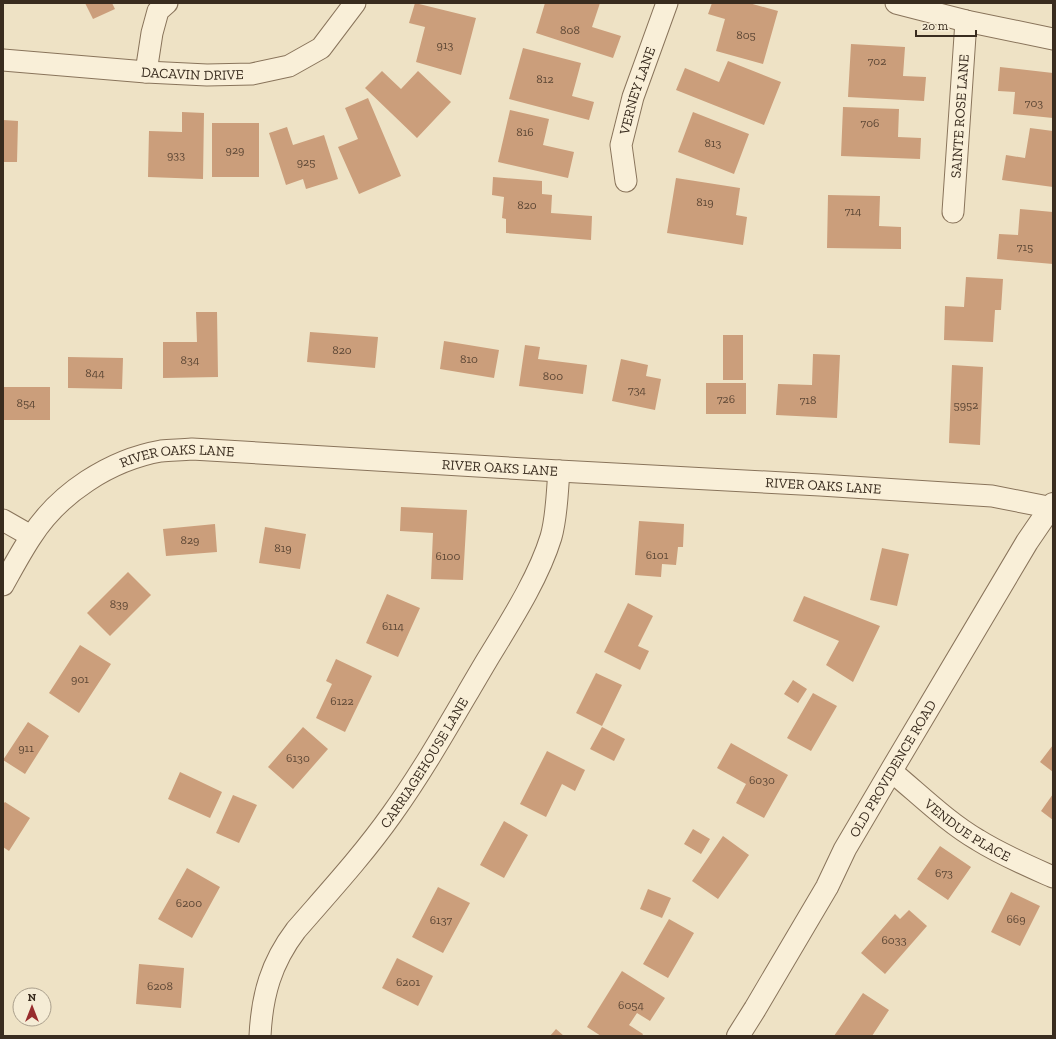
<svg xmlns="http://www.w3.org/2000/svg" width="1056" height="1039" font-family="'Zilla Slab',serif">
<rect width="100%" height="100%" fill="#eee2c5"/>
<path fill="#cb9e7b" d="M 85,3 L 112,3 L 115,9 L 93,19 Z
M 415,3 L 476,18 L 461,75 L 416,62 L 425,27 L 409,23 Z
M 545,3 L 600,3 L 592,27 L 621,36 L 613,58 L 536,33 Z
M 712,3 L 749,3 L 778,11 L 763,64 L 716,51 L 725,19 L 708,14 Z
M 851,44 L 905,47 L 903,76 L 926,77 L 924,101 L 848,97 Z
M 523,48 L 581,63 L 572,96 L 594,102 L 589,120 L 509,99 Z
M 728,61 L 781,82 L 764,125 L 676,90 L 685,68 L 719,82 Z
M 1000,67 L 1053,73 L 1053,118 L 1013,114 L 1015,92 L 998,91 Z
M 382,71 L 401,89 L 418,71 L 451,102 L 417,138 L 365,88 Z
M 368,98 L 401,176 L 359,194 L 338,147 L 358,139 L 345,108 Z
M 843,107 L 899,109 L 898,137 L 921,138 L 920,159 L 841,156 Z
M 510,110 L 549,119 L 543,145 L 574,152 L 568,178 L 498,162 Z
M 182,112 L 204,113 L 203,179 L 148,177 L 149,131 L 182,132 Z
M 693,112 L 749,134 L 734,174 L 678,152 Z
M 3,120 L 18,121 L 17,162 L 3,162 Z
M 212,123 L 259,123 L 259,177 L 212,177 Z
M 287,127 L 293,145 L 324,135 L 338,179 L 306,189 L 303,179 L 286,185 L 269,133 Z
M 1030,128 L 1053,131 L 1053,187 L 1002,180 L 1006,155 L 1025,158 Z
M 493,177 L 542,181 L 542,194 L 552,195 L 551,213 L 592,216 L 591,240 L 506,233 L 506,219 L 502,218 L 504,197 L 492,195 Z
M 676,178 L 740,188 L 736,215 L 747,217 L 743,245 L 667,233 Z
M 828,195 L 880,196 L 879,226 L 901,227 L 901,249 L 827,248 Z
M 1020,209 L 1053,212 L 1053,264 L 997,259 L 999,234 L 1018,235 Z
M 966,277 L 1003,279 L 1001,310 L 995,310 L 993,342 L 944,340 L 945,306 L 964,307 Z
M 196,312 L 217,312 L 218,377 L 163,378 L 163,342 L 197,342 Z
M 310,332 L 378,337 L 375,368 L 307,362 Z
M 723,335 L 743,335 L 743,380 L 723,380 Z
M 444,341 L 499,350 L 494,378 L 440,369 Z
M 525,345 L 540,347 L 538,359 L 587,365 L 583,394 L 519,386 Z
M 813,354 L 840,355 L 837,418 L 776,415 L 778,384 L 812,385 Z
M 68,357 L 123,358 L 122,389 L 68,388 Z
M 621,359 L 648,365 L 646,376 L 661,379 L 655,410 L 612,401 Z
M 952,365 L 983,367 L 980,445 L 949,443 Z
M 706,383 L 746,383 L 746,414 L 706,414 Z
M 3,387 L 50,387 L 50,420 L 3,420 Z
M 401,507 L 467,510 L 463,580 L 431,579 L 433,533 L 400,531 Z
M 639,521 L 684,524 L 683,547 L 678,547 L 676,565 L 662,564 L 661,577 L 635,575 Z
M 215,524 L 217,552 L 166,556 L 163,529 Z
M 265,527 L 306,534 L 300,569 L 259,563 Z
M 882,548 L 909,554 L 897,606 L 870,600 Z
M 128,572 L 151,595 L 110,636 L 87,613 Z
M 387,594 L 420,608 L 398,657 L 366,643 Z
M 804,596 L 880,626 L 853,682 L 826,665 L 839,641 L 793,621 Z
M 628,603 L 653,616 L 638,646 L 649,651 L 640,670 L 604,652 Z
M 80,645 L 111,664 L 79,713 L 49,693 Z
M 336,659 L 372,676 L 345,732 L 316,718 L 332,684 L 326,681 Z
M 596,673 L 622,685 L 602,726 L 576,713 Z
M 793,680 L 807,689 L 798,703 L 784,694 Z
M 813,693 L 837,706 L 811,751 L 787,738 Z
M 28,722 L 49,736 L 25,774 L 3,760 Z
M 303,727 L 328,749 L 293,789 L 268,767 Z
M 602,727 L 625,739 L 614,761 L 590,749 Z
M 731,743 L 788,775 L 764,818 L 736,803 L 746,784 L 717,768 Z
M 1053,745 L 1053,772 L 1040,762 Z
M 547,751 L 585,770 L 575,791 L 562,784 L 546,817 L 520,804 Z
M 180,772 L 222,792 L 210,818 L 168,799 Z
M 1053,794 L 1053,820 L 1041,811 Z
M 233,795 L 257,805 L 239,843 L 216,833 Z
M 5,802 L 30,818 L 9,851 L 3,847 L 3,804 Z
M 504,821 L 528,835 L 504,878 L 480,865 Z
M 693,829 L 710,839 L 701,854 L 684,844 Z
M 723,836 L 749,855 L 718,899 L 692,881 Z
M 940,846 L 971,867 L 948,900 L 917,879 Z
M 187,868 L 220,887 L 192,938 L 158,919 Z
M 438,887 L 470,903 L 443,953 L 412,937 Z
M 648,889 L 671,898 L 662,918 L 640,909 Z
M 1011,892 L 1040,906 L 1020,946 L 991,932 Z
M 909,910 L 927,926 L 885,974 L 861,953 L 895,914 L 900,919 Z
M 669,919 L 694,933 L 668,978 L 643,964 Z
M 397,958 L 433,976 L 418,1006 L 382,988 Z
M 139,964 L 184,968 L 181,1008 L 136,1004 Z
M 622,971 L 665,998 L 650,1021 L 637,1013 L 629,1025 L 643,1034 L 642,1036 L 601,1036 L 587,1027 Z
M 863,993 L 889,1010 L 872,1036 L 834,1036 Z
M 556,1029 L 564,1036 L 550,1036 Z"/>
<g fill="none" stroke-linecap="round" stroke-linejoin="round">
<g stroke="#89745b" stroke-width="23">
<g id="minor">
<path d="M 896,3 L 966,21 L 1053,39"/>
<path id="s1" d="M 3,60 L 146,72 L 207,75 L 252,74 L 289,66 L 321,48 L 355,3"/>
<path d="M 146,72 L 152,33 L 158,11 L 167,3"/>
<path id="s2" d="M 626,181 L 621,145 L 633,97 L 667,3"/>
<path id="s3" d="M 953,212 L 966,21"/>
<path d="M 3,520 L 31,536"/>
<path id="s4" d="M 3,585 C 12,569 21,552 31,537 C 59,493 110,460 161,451 C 171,450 181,450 192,449 L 559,471 L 820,485 L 992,496 L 1053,508"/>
<path id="s5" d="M 891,771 C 919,794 947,822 978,840 C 1002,855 1028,866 1053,877"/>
<path id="s6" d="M 260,1036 C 262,995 271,963 296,930 C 329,892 363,855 392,814 C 427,765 456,712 487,660 C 510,622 538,579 551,537 C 557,516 557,493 559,471"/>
</g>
</g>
<g stroke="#89745b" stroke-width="24">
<g id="tertiary">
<path id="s7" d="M 738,1036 L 755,1009 L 827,887 L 845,849 L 891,771 L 1027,542 L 1053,504"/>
</g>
</g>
<use href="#minor" stroke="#f9efd8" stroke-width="21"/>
<use href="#tertiary" stroke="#f9efd8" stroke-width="22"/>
</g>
<g text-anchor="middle" stroke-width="3" stroke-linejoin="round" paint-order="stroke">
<g font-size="12" fill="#5e4836">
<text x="570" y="34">808</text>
<text x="746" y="39">805</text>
<text x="445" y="49">913</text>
<text x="877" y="65">702</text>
<text x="545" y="83">812</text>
<text x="1034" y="107">703</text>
<text x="870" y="127">706</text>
<text x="525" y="136">816</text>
<text x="713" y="147">813</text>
<text x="235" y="154">929</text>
<text x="176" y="159">933</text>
<text x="306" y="166">925</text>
<text x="705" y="206">819</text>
<text x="527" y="209">820</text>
<text x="853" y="215">714</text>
<text x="1025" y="251">715</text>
<text x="342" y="354">820</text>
<text x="469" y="363">810</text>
<text x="190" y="364">834</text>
<text x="95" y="377">844</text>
<text x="553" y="380">800</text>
<text x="637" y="394">734</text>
<text x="726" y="403">726</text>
<text x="808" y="404">718</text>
<text x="26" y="407">854</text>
<text x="966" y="409">5952</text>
<text x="190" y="544">829</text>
<text x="283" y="552">819</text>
<text x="657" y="559">6101</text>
<text x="448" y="560">6100</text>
<text x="119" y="608">839</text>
<text x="393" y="630">6114</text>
<text x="80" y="683">901</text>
<text x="342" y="705">6122</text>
<text x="26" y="752">911</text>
<text x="298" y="762">6130</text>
<text x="762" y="784">6030</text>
<text x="944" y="877">673</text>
<text x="189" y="907">6200</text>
<text x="1016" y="923">669</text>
<text x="441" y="924">6137</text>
<text x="894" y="944">6033</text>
<text x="408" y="986">6201</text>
<text x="160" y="990">6208</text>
<text x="631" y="1009">6054</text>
</g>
<g font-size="14" fill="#392c1f" stroke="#f5ecd5">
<text dy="5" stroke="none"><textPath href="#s1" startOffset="190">DACAVIN DRIVE</textPath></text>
<text dy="5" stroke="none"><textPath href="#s2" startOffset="93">VERNEY LANE</textPath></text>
<text dy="5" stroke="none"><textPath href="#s3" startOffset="96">SAINTE ROSE LANE</textPath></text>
<text dy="5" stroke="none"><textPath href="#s4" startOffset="231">RIVER OAKS LANE</textPath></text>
<text dy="5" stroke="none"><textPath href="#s4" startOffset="555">RIVER OAKS LANE</textPath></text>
<text dy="5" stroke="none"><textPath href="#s4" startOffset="879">RIVER OAKS LANE</textPath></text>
<text dy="5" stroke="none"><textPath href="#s6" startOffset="325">CARRIAGEHOUSE LANE</textPath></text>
<text dy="5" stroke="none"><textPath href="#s7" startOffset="309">OLD PROVIDENCE ROAD</textPath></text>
<text dy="5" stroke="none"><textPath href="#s5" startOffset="97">VENDUE PLACE</textPath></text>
</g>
</g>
<rect width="1056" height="1039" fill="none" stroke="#392c1f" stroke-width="8"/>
<g transform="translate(32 1007)"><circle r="19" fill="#f5ecd5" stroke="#aa9f8c"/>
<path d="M0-3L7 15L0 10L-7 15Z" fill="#972c2c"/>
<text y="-6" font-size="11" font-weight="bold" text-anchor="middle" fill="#392c1f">N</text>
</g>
<path d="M916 30v6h60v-6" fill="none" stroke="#392c1f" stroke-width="2"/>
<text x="922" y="30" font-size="12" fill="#392c1f" stroke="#f5ecd5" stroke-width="3" paint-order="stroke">20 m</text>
</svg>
